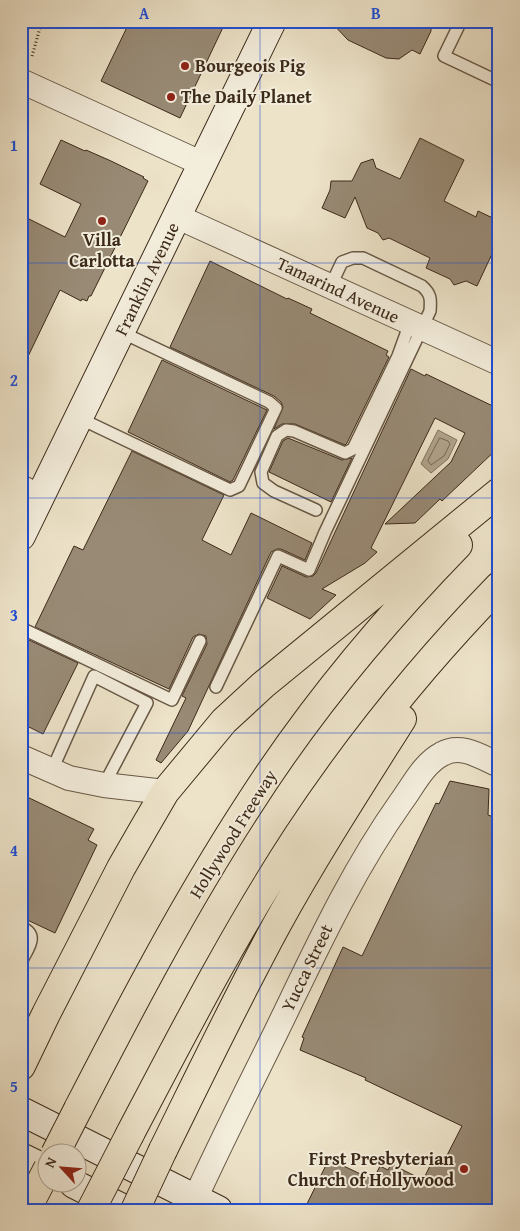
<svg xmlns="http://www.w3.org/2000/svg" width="520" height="1231" font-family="'Gentium Book Plus',serif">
<rect width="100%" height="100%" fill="#ede3c9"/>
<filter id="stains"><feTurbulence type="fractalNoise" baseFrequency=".004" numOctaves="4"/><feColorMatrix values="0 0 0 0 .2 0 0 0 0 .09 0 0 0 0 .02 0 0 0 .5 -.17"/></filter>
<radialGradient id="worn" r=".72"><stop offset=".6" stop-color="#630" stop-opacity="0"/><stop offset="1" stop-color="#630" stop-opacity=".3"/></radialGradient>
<path fill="#b1a48d" stroke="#82735f" d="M 438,430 L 457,440 L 448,459 L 431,473 L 421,464 Z"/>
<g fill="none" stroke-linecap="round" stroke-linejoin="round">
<path stroke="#766753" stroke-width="1" d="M 440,438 L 448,441 L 450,444 L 444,456 L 431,465 L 428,461 Z"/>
</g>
<path fill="#988a75" stroke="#3c2a19" d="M 130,21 L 226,21 L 180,118 L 101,81 Z
M 330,21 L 431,21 L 431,31 L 420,54 L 412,50 L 399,59 L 386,58 L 348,40 Z
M 420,138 L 464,160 L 444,201 L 476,217 L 478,211 L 499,221 L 499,239 L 477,286 L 466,281 L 454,285 L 450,279 L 426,268 L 430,258 L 389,238 L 383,240 L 378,233 L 367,228 L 355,197 L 345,218 L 322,208 L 330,190 L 331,181 L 352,181 L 361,163 L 373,159 L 376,168 L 400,179 Z
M 61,140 L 85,151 L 86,150 L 111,161 L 144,177 L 143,178 L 148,181 L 91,296 L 89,296 L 87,301 L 82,299 L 81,301 L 60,290 L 21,371 L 21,215 L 65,237 L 81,204 L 40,184 Z
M 210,261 L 287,299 L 288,298 L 312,309 L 310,313 L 388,351 L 386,355 L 389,357 L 347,443 L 345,445 L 295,424 L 282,424 L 274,429 L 283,407 L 281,402 L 274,396 L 170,347 Z
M 162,360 L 267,410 L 233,480 L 230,482 L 128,432 Z
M 411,369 L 425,376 L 426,374 L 499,409 L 499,447 L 442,501 L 440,499 L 415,523 L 385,524 L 451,462 L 465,433 L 435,418 L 371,548 L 377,552 L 365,563 L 322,589 L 336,595 L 310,619 L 267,598 L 282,566 L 306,577 L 313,576 L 316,573 Z
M 288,438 L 342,460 L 352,458 L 331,502 L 269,472 L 283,441 Z
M 132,451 L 224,495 L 202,540 L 231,555 L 251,513 L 312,543 L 305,560 L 281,549 L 277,549 L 271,552 L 188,731 L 161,763 L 156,760 L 186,698 L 182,696 L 207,644 L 206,636 L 199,634 L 193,637 L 169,689 L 35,627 L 74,546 L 83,550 Z
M 29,640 L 78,663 L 43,734 L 21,723 L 21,643 L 26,645 Z
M 450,781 L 489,789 L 488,815 L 499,819 L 499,1210 L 304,1210 L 329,1159 L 373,1180 L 380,1166 L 388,1170 L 391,1164 L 423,1180 L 432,1162 L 441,1167 L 462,1126 L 365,1080 L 366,1078 L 300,1050 L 304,1038 L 302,1037 L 343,947 L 362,956 L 436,803 L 439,804 Z
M 21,794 L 94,829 L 88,840 L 97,845 L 55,933 L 21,917 Z"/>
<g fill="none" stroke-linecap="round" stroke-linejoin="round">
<g stroke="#685845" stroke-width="14">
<path id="lane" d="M 461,21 L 444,56 L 499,82
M 79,418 L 230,490 L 239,486 L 276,408 L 269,402 L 121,332
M 316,510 L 274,491 L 263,483 L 261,472 L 277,436 L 286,430 L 294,431 L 345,453 L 353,449 L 398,356 L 410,323
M 21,628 L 172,700 L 200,641
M 216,687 L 278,556 L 309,570 L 325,532 L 430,311 C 431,299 431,294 422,286 L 363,258 L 353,258 L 342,262 L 330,287
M 52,770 L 94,676 L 147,703 L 104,785
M 21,927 C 40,935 28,948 21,962"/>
</g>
<g stroke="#685845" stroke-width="26">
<path id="street" d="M 21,81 L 203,164
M 178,217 L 499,363
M 21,487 L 40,497
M 21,757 L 69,778 L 104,785 L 165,792
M 190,1210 C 217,1150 247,1091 276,1032 C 314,954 350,874 401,802 C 413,786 423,764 442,754 C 461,743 481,757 499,765"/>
</g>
<g stroke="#3c2a19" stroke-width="30">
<path id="secondary" d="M 21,536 L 272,21
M 21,1111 L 218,1210
M 21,1157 L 48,1170
M 74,1184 L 126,1210"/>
</g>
<g stroke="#3c2a19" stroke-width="30">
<path id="highway" d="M 21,1066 L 46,1014 L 121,868 L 144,828 L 165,792 L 224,721 L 263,685 L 499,492
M 78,1109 C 131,1006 185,903 248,806 C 308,712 380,625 458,545
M 130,1134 C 183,1033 235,932 297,837 C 356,747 424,663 499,586
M 163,1150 C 200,1075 236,1000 276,926 C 315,855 359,787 402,719"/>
</g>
<path stroke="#3c2a19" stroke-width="3" stroke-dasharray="1 2.5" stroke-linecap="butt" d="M 32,56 L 40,28 L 44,21"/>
<use href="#lane" stroke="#f3eddc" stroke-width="11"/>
<use href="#street" stroke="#f3eddc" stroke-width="24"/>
<use href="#secondary" stroke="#f3eddc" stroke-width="28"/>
<use href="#highway" stroke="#ede3c9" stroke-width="28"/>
<g stroke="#3c2a19" stroke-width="30" stroke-linecap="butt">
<path id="highway-bridge" d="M 55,1154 L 78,1109
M 31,1201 L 48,1168
M 91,1210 L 130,1134
M 135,1210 L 163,1150"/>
</g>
<use href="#highway-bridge" stroke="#ede3c9" stroke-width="28"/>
</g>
<path fill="none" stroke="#1d4ed8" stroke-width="1" stroke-opacity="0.55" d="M 260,21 L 260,1210M 21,263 L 499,263M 21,498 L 499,498M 21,733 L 499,733M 21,968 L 499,968"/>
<g fill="#8f2418" stroke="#f3eddc" stroke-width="2">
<circle cx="185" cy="66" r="5"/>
<circle cx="171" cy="97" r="5"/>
<circle cx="102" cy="221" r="5"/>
<circle cx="464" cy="1169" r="5"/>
</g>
<g text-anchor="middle" stroke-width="4" stroke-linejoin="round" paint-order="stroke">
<g font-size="18" font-weight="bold" fill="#3c2a19" stroke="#f3eddc" text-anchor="start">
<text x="195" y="72">Bourgeois Pig</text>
<text x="181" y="103">The Daily Planet</text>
<text x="102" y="246" text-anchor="middle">Villa<tspan x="102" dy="21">Carlotta</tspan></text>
<text x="454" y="1165" text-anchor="end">First Presbyterian<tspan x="454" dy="21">Church of Hollywood</tspan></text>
</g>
<g font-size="18" fill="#3c2a19" stroke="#f3eddc">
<text transform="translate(147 279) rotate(-64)" y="6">Franklin Avenue</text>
<text transform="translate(338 290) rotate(25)" y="6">Tamarind Avenue</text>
<text transform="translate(233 834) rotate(-58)" y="6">Hollywood Freeway</text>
<text transform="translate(307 968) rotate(-64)" y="6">Yucca Street</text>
</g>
</g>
<rect width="520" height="1231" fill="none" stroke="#ede3c9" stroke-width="55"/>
<g transform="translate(62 1168) rotate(296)"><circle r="24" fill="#f3eddc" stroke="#aa9f8e"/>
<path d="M0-4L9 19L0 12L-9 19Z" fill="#8f2418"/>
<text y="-8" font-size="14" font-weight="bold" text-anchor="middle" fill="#3c2a19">N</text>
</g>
<rect x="28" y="28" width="464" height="1176" fill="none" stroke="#1d4ed8" stroke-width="2"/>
<g font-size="16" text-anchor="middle" font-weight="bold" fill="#1d4ed8">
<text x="144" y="19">A</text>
<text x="376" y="19">B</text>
<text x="14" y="151">1</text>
<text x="14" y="386">2</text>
<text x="14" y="621">3</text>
<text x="14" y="856">4</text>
<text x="14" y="1092">5</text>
</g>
<rect width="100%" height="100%" filter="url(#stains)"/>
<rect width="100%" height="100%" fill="url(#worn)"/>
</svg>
